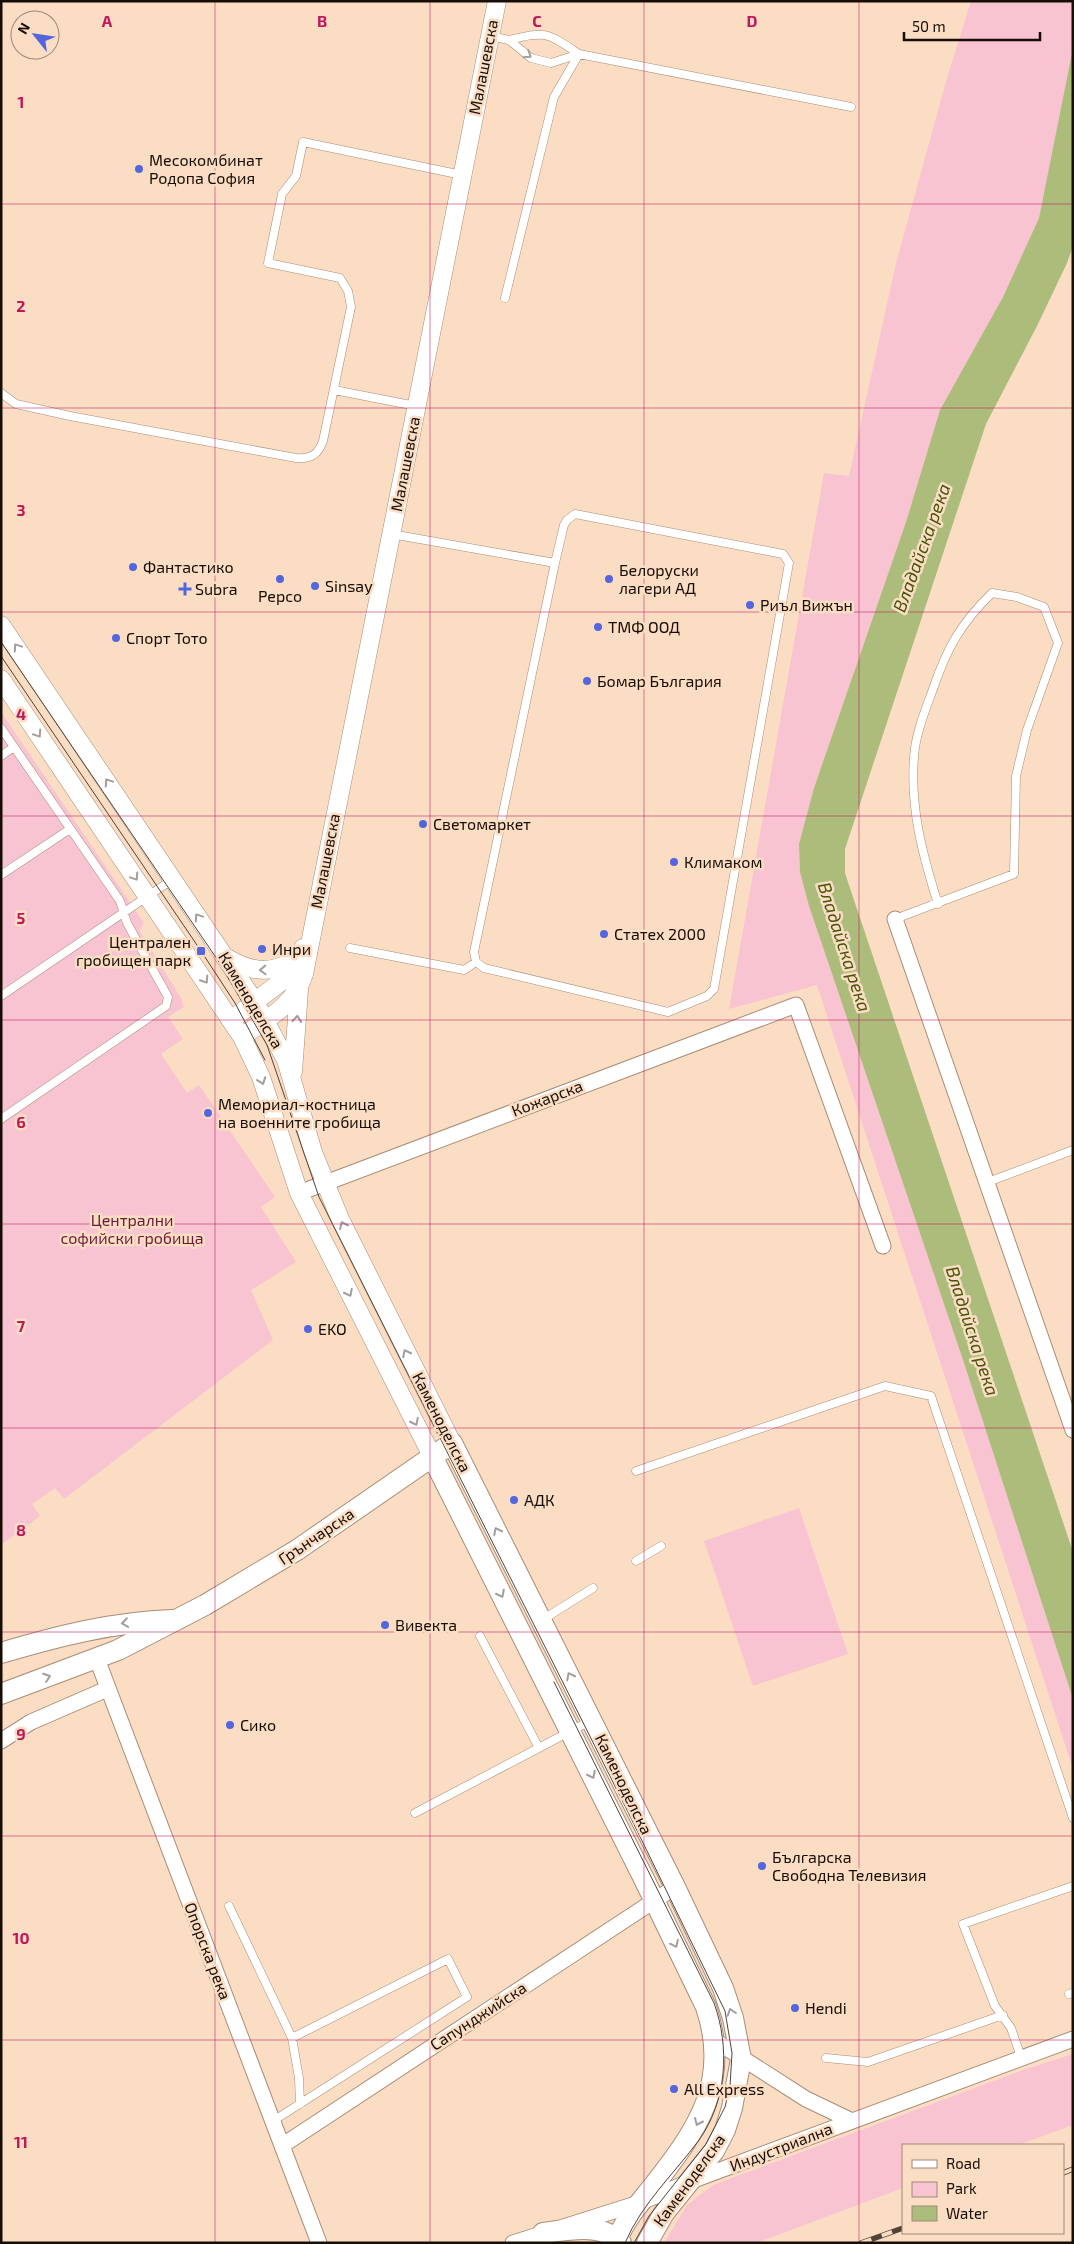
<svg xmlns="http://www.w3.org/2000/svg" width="1074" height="2244" font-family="'Exo 2',sans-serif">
<rect width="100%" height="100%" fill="#fbddc4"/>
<path fill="#f9c4d1" d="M 971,1 L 1073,1 L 1073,48 L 1039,218 L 1003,297 L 940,410 L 906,522 L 814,788 L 799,844 L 800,872 L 809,906 L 964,1363 L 1073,1699 L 1073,1769 L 817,985 L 729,1009 L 824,473 L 849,476 L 896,263 L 947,78 Z
M 1,712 L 144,923 L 139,930 L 181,998 L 184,1007 L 168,1017 L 183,1039 L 161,1054 L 187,1093 L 199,1085 L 275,1197 L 261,1207 L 296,1262 L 251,1290 L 273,1340 L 64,1499 L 55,1488 L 32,1504 L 40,1516 L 1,1545 Z
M 799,1508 L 848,1654 L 753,1686 L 704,1541 Z
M 1073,2054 L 1073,2125 L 1018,2145 L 903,2145 L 903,2188 L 757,2243 L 664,2243 L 687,2205 L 713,2185 L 1026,2069 Z"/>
<path fill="#abbc7b" d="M 1073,48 L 1073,246 L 1067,263 L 1037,326 L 986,424 L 845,849 L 845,873 L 856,906 L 1073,1552 L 1073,1699 L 964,1363 L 809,906 L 800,872 L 799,844 L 814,788 L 906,522 L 940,410 L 1003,297 L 1039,218 Z"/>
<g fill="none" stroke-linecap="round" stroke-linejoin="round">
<g stroke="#a98d76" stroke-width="9">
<path id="service" d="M 490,36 L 509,40 L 531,58 L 551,63 L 579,54
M 509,40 C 547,31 546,32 579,54 L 851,107
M 505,298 L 554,97 L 579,54
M 334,390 L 416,406
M 1,393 L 16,404 L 70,416 L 296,458 C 311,459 318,455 323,441 L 351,307 L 348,291 L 340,278 L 268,263 L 282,194 L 296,176 L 303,142 L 462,175
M 391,534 L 555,563 L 474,952 L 476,962 L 484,968 L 668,1012 L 707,996 L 714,989 L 789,563 L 783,554 L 778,553 L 575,514 L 567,520 L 564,525 L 555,563
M 1,728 L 120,901 L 127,923 L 168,997 L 166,1006 L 1,1119
M 1,756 L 14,747
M 1,875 L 70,829
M 895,919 L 1014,874 L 1016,776 L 1027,730 L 1058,643 L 1044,607 L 1017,597 L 992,593 C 961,623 947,648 933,689 C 925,711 915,735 914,758 C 910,809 923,856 938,904
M 350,948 L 464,970 L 476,962
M 1,996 L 173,879
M 988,1182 L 1073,1150
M 636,1471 L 885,1386 L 931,1396 L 1073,1818
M 636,1561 L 661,1546
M 542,1620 L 593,1588
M 480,1636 L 539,1748
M 415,1813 L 590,1721
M 229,1906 L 292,2038 L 299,2078 L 300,2104
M 1069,1994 L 1073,1993
M 1021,2057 L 1011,2028 L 995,2006 L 963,1924 L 1073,1886
M 826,2058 L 868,2062 L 1003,2015
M 273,2121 L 467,1997 L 448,1959 L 292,2038"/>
</g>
<g stroke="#a98d76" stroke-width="17">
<path id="minor" d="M 895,919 L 1073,1430
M 299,1193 L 796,1005 L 883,1246
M 97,1659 L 319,2243
M 1,1741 L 31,1722 L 107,1689
M 714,2040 L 806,2099 L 852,2121
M 283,2145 L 675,1887
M 513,2243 L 639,2203 L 691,2181 L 1073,2039"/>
</g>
<g stroke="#a98d76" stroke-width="19">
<path id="tertiary" d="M 1,625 L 255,1002 L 286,1060 L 313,1152 L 340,1219 L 452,1443
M 1,679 L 242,1037 L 261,1077 L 299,1193 L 432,1456
M 227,958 C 252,973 274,975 298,957
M 231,1020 L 286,978 L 303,948
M 242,1037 C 268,1018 294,1006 304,974 L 497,1
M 293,1072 L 299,990"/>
</g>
<g stroke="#a98d76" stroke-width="22">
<path id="secondary" d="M 432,1456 L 644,1879 L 706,2007 C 731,2081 698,2129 654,2185 C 640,2203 623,2221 616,2243
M 1,1653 C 58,1636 113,1622 172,1620
M 1,1694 L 118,1650 L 205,1605 L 297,1550 L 452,1443 L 675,1887 L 723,1988 L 733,2018 L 741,2059 L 732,2108 L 725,2130 L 714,2151 L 664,2213 L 647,2243
M 543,2233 C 568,2230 602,2222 621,2243"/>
</g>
<use href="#service" stroke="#fff" stroke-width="8"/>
<use href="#minor" stroke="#fff" stroke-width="15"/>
<use href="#tertiary" stroke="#fff" stroke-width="18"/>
<use href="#secondary" stroke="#fff" stroke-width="20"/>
<path stroke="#524337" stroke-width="1" d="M 1,642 L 219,962 L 267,1045 L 319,1197 L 627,1810 L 725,2011 L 732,2053 L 730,2086 L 725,2107 L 706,2144 L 649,2216 L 634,2243
M 1,656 L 201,951 L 235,1003 L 265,1060
M 554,1682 L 714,2003 C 730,2047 727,2101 699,2140 C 674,2174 642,2203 625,2243"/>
<g stroke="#524337" stroke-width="5.5">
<path id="rail" d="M 1063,2173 L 1073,2169
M 861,2243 L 903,2228"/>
</g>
<use href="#rail" stroke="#fbddc4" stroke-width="4" stroke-dasharray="11" stroke-linecap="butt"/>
</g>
<defs><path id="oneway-chevron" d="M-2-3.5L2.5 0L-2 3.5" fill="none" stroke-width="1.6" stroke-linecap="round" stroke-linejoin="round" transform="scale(1.25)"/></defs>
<g stroke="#a29e9b">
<use href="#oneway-chevron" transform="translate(528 55) rotate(33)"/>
<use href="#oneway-chevron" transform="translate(17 647) rotate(-124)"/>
<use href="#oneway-chevron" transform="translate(38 734) rotate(56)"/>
<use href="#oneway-chevron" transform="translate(108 782) rotate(-124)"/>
<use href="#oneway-chevron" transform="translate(135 877) rotate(56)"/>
<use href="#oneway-chevron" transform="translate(198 917) rotate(-124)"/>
<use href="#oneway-chevron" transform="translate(263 970) rotate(178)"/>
<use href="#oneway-chevron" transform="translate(205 980) rotate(57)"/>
<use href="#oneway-chevron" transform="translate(297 1019) rotate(-85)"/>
<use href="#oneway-chevron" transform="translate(262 1081) rotate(70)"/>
<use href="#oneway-chevron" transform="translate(343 1225) rotate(-115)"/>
<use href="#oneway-chevron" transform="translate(349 1293) rotate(63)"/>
<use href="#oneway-chevron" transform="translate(406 1353) rotate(-117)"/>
<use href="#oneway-chevron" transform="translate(415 1422) rotate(63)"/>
<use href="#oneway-chevron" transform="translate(497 1531) rotate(-117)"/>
<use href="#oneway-chevron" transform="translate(501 1594) rotate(63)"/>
<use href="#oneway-chevron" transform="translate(125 1623) rotate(172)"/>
<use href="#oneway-chevron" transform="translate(570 1676) rotate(-117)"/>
<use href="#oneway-chevron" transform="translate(47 1677) rotate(-20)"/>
<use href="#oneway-chevron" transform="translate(592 1775) rotate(63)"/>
<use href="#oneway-chevron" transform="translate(675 1944) rotate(64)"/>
<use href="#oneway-chevron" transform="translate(731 2012) rotate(-108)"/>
<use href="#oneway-chevron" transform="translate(698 2122) rotate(114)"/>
</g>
<path fill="none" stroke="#c2185b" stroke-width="1" stroke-opacity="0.55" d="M 215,1 L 215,2243M 430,1 L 430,2243M 644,1 L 644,2243M 859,1 L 859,2243M 1,204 L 1073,204M 1,408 L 1073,408M 1,612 L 1073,612M 1,816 L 1073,816M 1,1020 L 1073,1020M 1,1224 L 1073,1224M 1,1428 L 1073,1428M 1,1632 L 1073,1632M 1,1836 L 1073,1836M 1,2040 L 1073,2040"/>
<g fill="#5466dd" stroke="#fbddc4" stroke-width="2">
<circle cx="139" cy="169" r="5"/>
<circle cx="133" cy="567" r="5"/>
<circle cx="280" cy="579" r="5"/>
<circle cx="609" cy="579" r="5"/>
<circle cx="315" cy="586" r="5"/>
<path d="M182.5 581.5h5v5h5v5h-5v5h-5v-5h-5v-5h5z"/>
<circle cx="750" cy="605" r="5"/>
<circle cx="598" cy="627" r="5"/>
<circle cx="116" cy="638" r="5"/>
<circle cx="587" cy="681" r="5"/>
<circle cx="423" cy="824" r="5"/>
<circle cx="674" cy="862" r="5"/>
<circle cx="604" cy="934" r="5"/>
<circle cx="262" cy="949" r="5"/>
<rect x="196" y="946" width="10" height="10" rx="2.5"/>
<circle cx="208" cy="1113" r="5"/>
<circle cx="308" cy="1329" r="5"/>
<circle cx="514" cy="1500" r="5"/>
<circle cx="385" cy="1625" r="5"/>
<circle cx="230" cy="1725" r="5"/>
<circle cx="762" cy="1866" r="5"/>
<circle cx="795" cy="2008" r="5"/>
<circle cx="674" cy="2089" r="5"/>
</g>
<g text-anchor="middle" stroke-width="5" stroke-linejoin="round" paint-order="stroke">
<g font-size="16" fill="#160d05" stroke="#fbddc4">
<text transform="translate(483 67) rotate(-79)" y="6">Малашевска</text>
<text transform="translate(405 464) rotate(-79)" y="6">Малашевска</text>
<text transform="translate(325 861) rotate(-79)" y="6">Малашевска</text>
<text transform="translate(251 1000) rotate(59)" y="6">Каменоделска</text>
<text transform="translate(547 1098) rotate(-21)" y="6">Кожарска</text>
<text transform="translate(442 1422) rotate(63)" y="6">Каменоделска</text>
<text transform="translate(316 1536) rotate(-34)" y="6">Грънчарска</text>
<text transform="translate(624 1784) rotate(64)" y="6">Каменоделска</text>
<text transform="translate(208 1951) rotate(69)" y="6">Опорска река</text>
<text transform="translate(478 2016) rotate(-33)" y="6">Сапунджийска</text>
<text transform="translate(781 2147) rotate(-21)" y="6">Индустриална</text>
<text transform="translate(689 2180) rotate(-54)" y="6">Каменоделска</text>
</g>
<g font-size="16" fill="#160d05" stroke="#fbddc4" text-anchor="start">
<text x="149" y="166">Месокомбинат<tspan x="149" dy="18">Родопа София</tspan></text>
<text x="143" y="573">Фантастико</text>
<text x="619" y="576">Белоруски<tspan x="619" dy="18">лагери АД</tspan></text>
<text x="325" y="592">Sinsay</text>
<text x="195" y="595">Subra</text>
<text x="280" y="602" text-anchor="middle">Pepco</text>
<text x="760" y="611">Риъл Вижън</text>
<text x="608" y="633">ТМФ ООД</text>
<text x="126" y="644">Спорт Тото</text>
<text x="597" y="687">Бомар България</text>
<text x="433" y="830">Светомаркет</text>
<text x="684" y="868">Климаком</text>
<text x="614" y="940">Статех 2000</text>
<text x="191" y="948" text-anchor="end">Централен<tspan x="191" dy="18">гробищен парк</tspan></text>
<text x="272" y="955">Инри</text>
<text x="218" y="1110">Мемориал-костница<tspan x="218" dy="18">на военните гробища</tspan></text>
<text x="318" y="1335">EKO</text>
<text x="524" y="1506">АДК</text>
<text x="395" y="1631">Вивекта</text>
<text x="240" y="1731">Сико</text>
<text x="772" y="1863">Българска<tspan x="772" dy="18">Свободна Телевизия</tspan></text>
<text x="805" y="2014">Hendi</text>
<text x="684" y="2095">All Express</text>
</g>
<g font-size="16" fill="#6d1a3a" stroke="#fbddc4">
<text x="132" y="1226">Централни<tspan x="132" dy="18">софийски гробища</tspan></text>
</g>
<g font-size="18" font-style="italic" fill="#465409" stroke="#fbddc4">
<text transform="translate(922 548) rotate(-70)" y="6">Владайска река</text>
<text transform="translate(844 947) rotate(72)" y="6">Владайска река</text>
<text transform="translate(972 1331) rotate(72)" y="6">Владайска река</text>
</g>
</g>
<g font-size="16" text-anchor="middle" font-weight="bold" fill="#c2185b" stroke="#fbddc4" stroke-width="5" stroke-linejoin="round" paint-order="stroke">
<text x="107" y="27">A</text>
<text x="322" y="27">B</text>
<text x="537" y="27">C</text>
<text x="752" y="27">D</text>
<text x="21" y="108">1</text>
<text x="21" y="312">2</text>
<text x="21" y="516">3</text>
<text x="21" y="720">4</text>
<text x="21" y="924">5</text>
<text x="21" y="1128">6</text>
<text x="21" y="1332">7</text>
<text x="21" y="1536">8</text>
<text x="21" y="1740">9</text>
<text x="21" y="1944">10</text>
<text x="21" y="2148">11</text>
</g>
<rect width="1074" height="2244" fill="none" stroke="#160d05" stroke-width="5"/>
<rect x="902" y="2144" width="162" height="90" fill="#fbddc4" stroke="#9f8a78"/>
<rect x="912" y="2160" width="25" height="8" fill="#ffffff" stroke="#9f8a78"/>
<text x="946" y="2169" font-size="15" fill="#160d05">Road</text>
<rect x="912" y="2182" width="25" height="15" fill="#f9c4d1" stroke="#9f8a78"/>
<text x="946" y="2194" font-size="15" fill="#160d05">Park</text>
<rect x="912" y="2206" width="25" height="15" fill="#abbc7b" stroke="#9f8a78"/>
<text x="946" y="2219" font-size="15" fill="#160d05">Water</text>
<g transform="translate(35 35) rotate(300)"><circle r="24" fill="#fbddc4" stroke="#9f8a78"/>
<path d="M0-4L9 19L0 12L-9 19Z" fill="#5466dd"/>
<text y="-8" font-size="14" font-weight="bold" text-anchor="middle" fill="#160d05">N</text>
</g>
<path d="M904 32v8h136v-8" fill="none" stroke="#160d05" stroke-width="2.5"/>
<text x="912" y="32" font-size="15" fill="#160d05" stroke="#fbddc4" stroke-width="4" paint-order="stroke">50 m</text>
</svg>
